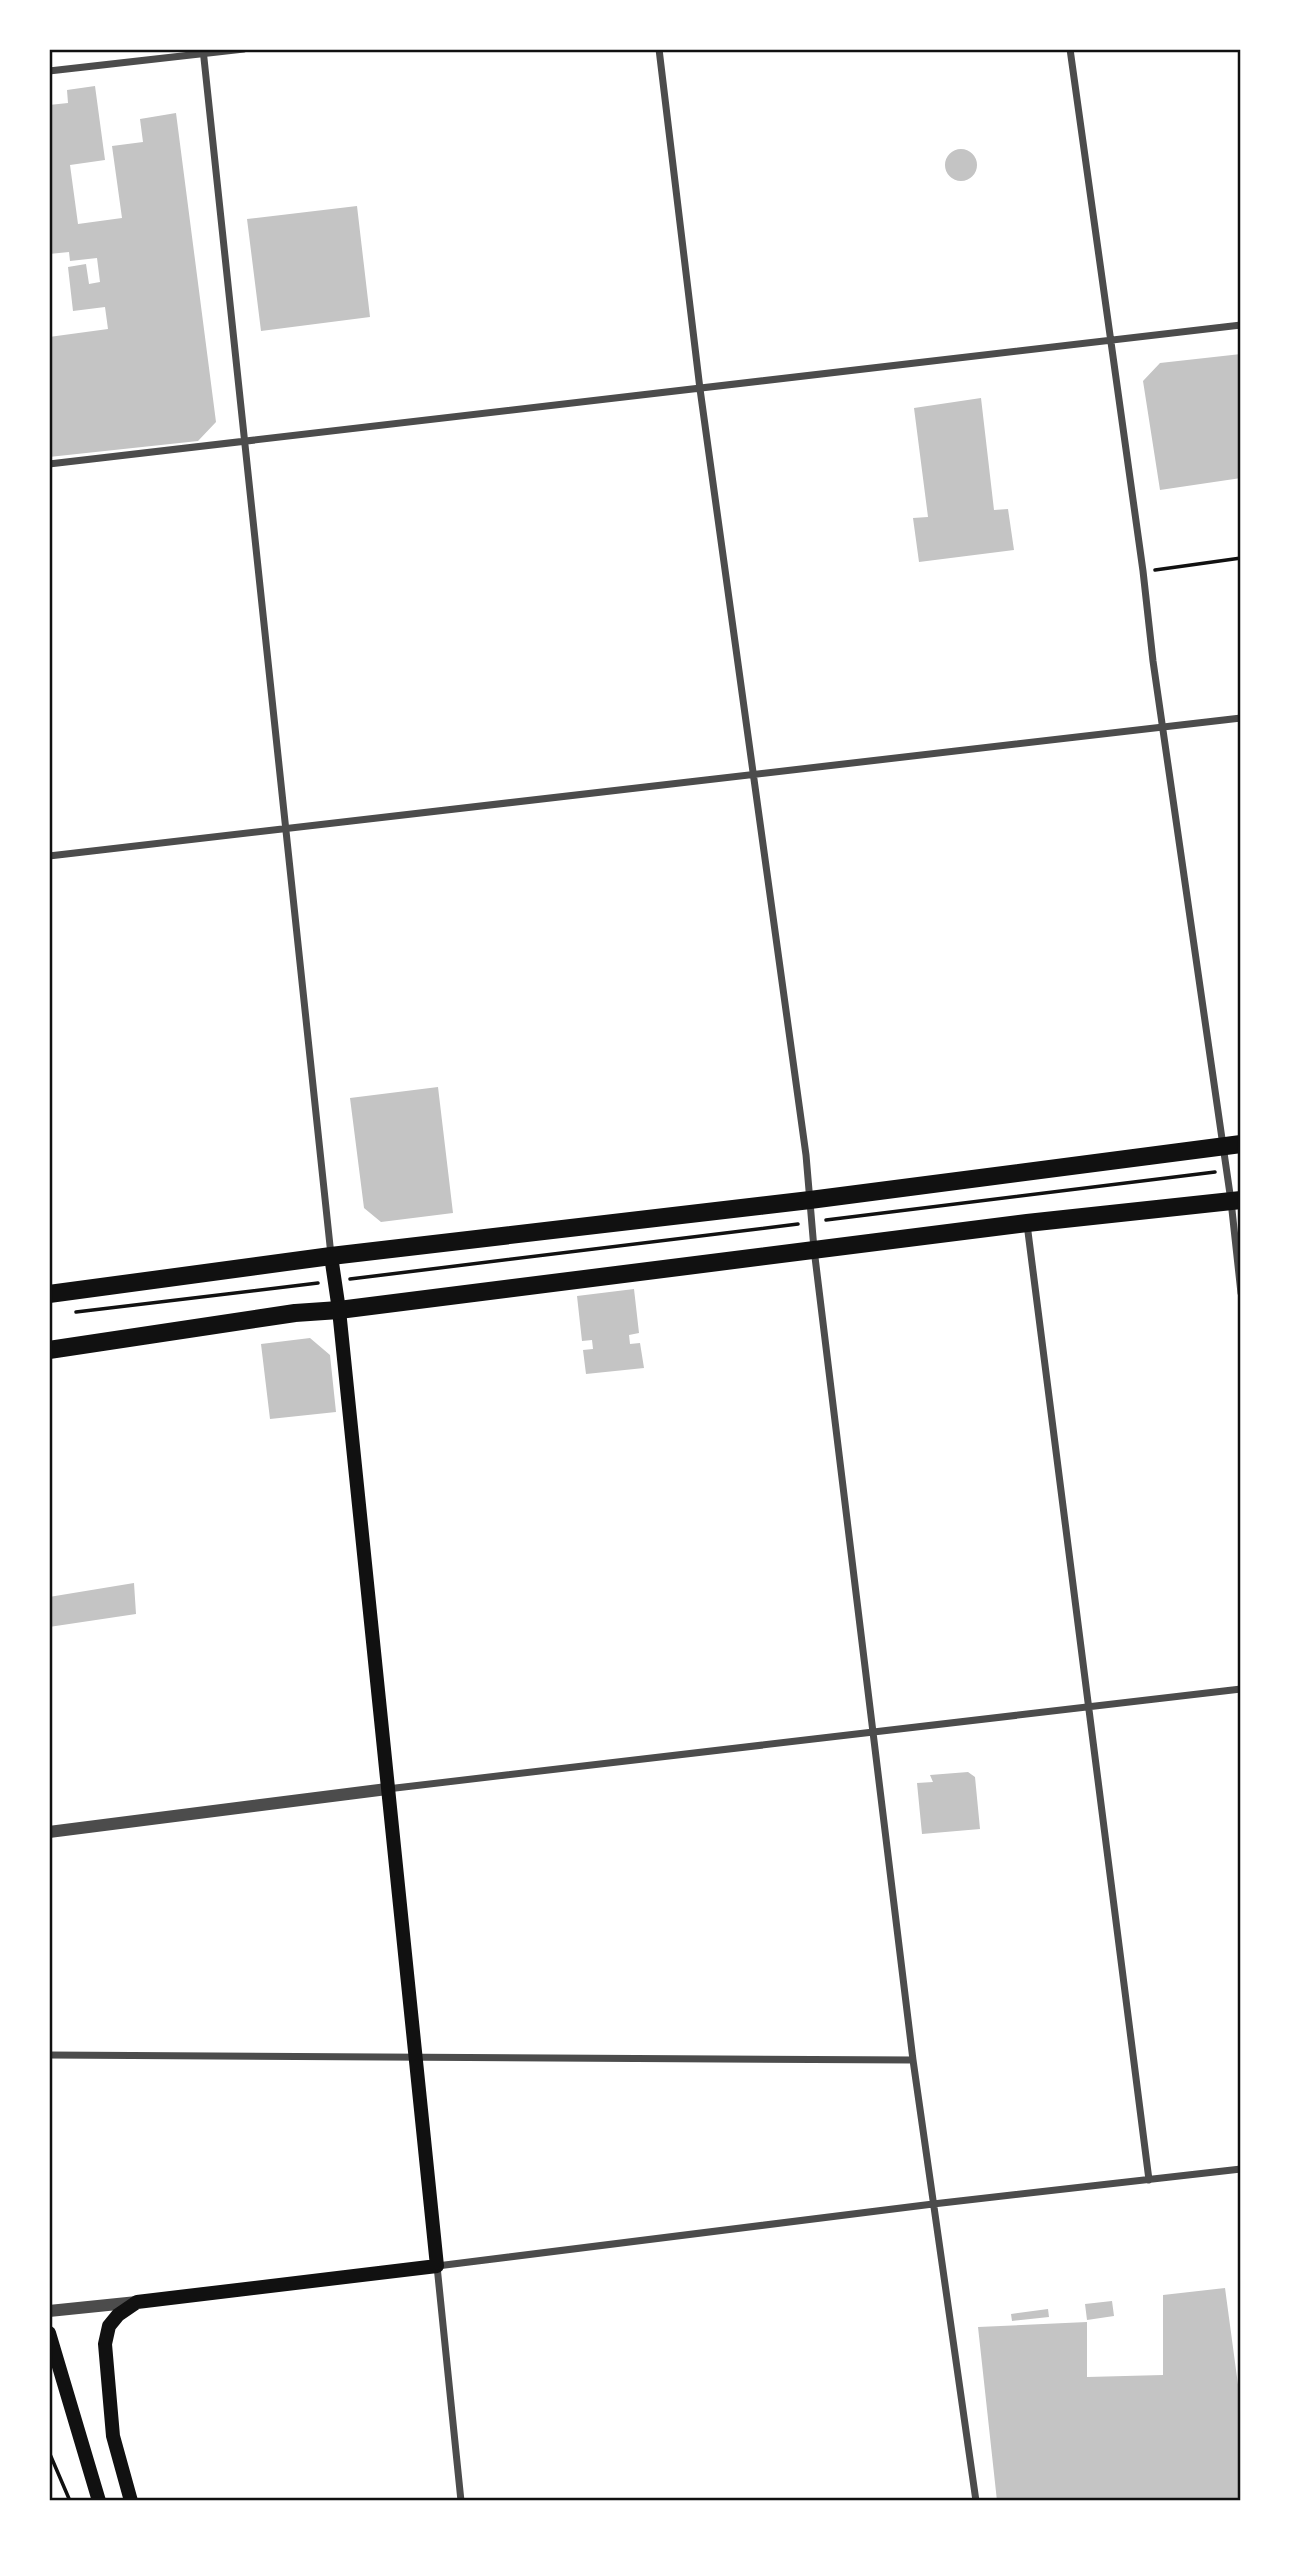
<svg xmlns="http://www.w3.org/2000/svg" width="1290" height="2550" font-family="'Varela Round',sans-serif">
<rect width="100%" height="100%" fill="#fff"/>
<path fill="#c4c4c4" d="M 95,86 L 105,160 L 70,165 L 78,224 L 122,218 L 112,146 L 143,142 L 140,119 L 176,113 L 216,422 L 198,441 L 49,457 L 49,337 L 108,329 L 105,307 L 73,311 L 68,267 L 86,264 L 89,284 L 100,282 L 97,258 L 70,261 L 69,252 L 49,254 L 49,105 L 68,103 L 67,90 Z
M945 165a16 16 0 1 1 32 0a16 16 0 1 1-32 0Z
M 357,206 L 370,317 L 261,331 L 247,219 Z
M 1241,354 L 1241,478 L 1160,490 L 1143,381 L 1160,363 Z
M 981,398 L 994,510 L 1008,509 L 1014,550 L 919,562 L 913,518 L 928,517 L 914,408 Z
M 438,1087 L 453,1213 L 381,1222 L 364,1208 L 350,1098 Z
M 634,1289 L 639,1333 L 629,1335 L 630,1344 L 640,1343 L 644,1368 L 586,1374 L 583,1350 L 593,1349 L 592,1340 L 582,1341 L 577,1296 Z
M 310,1338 L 330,1355 L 336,1412 L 270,1419 L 261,1344 Z
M 134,1583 L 136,1614 L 49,1627 L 49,1597 Z
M 968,1772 L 975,1777 L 980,1829 L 922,1834 L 917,1783 L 933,1782 L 930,1775 Z
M 1225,2288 L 1241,2407 L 1241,2501 L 997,2501 L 978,2327 L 1087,2322 L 1087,2377 L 1163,2375 L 1163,2295 Z
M 1112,2301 L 1114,2316 L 1087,2320 L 1085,2304 Z
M 1048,2309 L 1049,2317 L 1012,2321 L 1011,2314 Z"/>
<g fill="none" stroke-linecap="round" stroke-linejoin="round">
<path stroke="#111" stroke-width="3.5" d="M 1155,570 L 1241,558
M 826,1220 L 1215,1172
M 350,1279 L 798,1224
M 76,1312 L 318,1283
M 49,2452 L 70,2501"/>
<path stroke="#4c4c4c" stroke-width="7" d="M 203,49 L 331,1255
M 659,49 L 700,389 L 806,1155 L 814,1249 L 913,2060 L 976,2501
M 1070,49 L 1143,571 L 1153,661 L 1231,1201 L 1241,1293
M 49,71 L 244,49
M 49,464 L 1241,325
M 49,856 L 1241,718
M 1027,1224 L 1149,2180
M 387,1789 L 1241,1689
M 49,2055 L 913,2060
M 461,2501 L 437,2266 L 933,2204 L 1241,2169"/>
<path stroke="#4c4c4c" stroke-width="12" d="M 49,1832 L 387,1789
M 49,2311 L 137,2302"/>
<path stroke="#111" stroke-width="14" d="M 49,2333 L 99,2501
M 131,2501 L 113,2436 L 105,2344 L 109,2326 L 118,2315 L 137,2302 L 437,2266 L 339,1310 L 331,1256"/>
<path stroke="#111" stroke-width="18" d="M 49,1294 L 331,1256 L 810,1200 L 1241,1144
M 49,1350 L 295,1313 L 339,1310 L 1027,1223 L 1241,1200"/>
</g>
<rect width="1290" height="2550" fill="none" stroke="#ffffff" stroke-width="102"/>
<rect x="51" y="51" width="1188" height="2448" fill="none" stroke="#111" stroke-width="2.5"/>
</svg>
